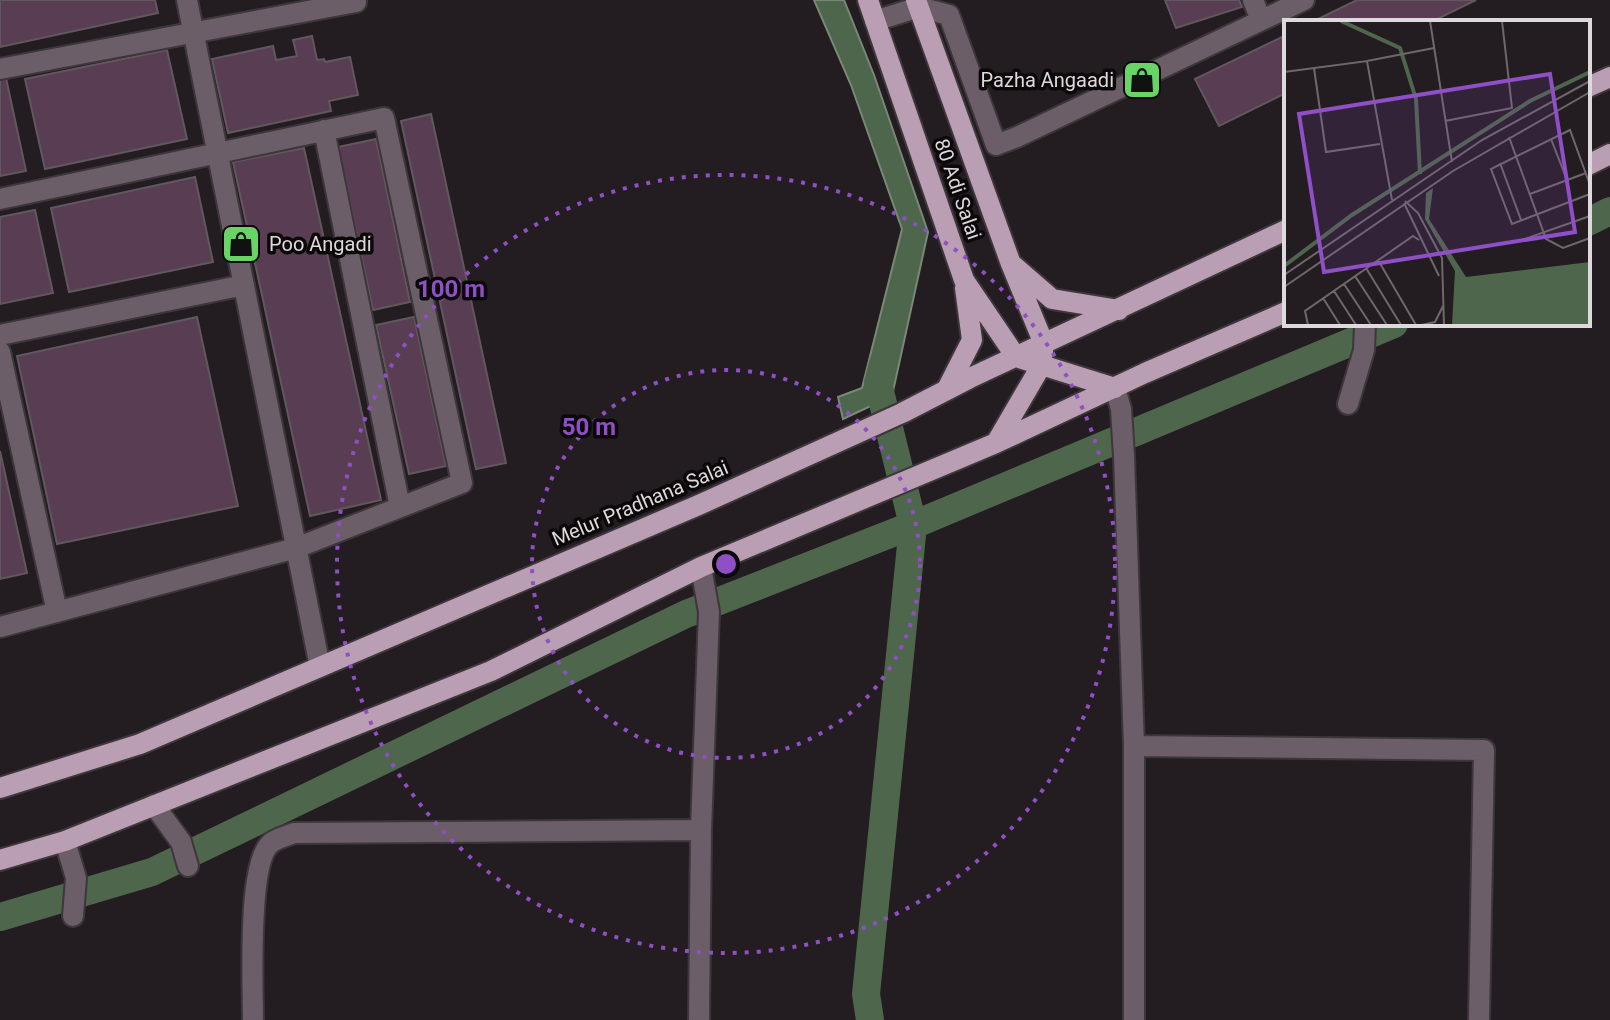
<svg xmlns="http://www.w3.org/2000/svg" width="1610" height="1020" font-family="Roboto,sans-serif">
<rect width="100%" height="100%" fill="#231c21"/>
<path fill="#4e664c" stroke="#798877" stroke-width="2" d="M 814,0 L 844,0 L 874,75 L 928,232 L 892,396 L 843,419 L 838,397 L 862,388 L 902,229 L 851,85 Z"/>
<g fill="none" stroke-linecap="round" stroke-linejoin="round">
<path stroke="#4e664c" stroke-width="28" d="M 1588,222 L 1610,211
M 0,917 L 152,872 L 686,614 L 913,525 L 1394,324
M 870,1020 L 866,994 L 913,525 L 878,383 L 883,364"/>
</g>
<path fill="#593d52" stroke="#60585e" stroke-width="2" d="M 0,0 L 155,0 L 158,13 L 0,47 Z
M 1165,0 L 1239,0 L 1242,7 L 1176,28 Z
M 1357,0 L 1476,0 L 1431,22 L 1312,22 Z
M 1286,35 L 1286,93 L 1219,126 L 1195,79 Z
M 312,36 L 317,60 L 324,59 L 325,62 L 350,57 L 358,95 L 329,101 L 331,111 L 228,133 L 212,59 L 273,46 L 276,60 L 297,56 L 293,40 Z
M 167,50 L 187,139 L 45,169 L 25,79 Z
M 6,78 L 26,171 L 0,176 L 0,79 Z
M 431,114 L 506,463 L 476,469 L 401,121 Z
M 376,139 L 410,302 L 373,310 L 338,147 Z
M 304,148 L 381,500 L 310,516 L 233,162 Z
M 195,177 L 213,262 L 69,292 L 51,208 Z
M 35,210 L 53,293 L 0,304 L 0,217 Z
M 197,317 L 238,506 L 57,544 L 17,356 Z
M 414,317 L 446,466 L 409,474 L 376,325 Z
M 0,451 L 27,573 L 0,579 Z"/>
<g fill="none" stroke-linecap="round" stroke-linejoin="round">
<g stroke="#3d363b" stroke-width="24">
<path id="minor" d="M 187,0 L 320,667
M 1253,0 L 1261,20
M 875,21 L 919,7 L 949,15 L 996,145 L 1017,137 L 1304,0
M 0,69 L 356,2
M 324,130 L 400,507
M 0,199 L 384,118 L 462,483 L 296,548 L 0,627
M 0,335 L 244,285
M 0,352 L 57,612
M 1115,388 L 1121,409 L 1124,456 L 1134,746 L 1134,1020
M 1348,404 L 1364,350 L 1365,324
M 1134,746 L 1484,750 L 1479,1020
M 154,805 L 181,842 L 188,866
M 65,841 L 76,878 L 73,916
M 253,1020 C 253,986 247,862 271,843 C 277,838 287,836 294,833 L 701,830
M 699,1020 L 701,830 L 709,612 L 701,567"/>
</g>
<g stroke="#3d363b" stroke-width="24">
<path id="major" d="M 868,0 L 964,280 L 1016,357 L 1115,388
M 916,0 L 1011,264 L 1044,344 L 1041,366 L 996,443
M 1588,87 L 1610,77
M 1588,165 L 1610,154
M 1014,266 L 1052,299 L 1119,310
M 947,389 L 972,340 L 965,288
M 0,788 L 140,744 L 701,504 L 902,413 L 970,378 L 1286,230
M 0,860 L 65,841 L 491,671 L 701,567 L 996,443 L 1145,373 L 1286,312"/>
</g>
<use href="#minor" stroke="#6c5e68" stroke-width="20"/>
<use href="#major" stroke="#ba9eb3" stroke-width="20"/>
</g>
<g fill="none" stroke="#8f4fc5" stroke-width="4" stroke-dasharray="4 8">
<circle cx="726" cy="564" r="194"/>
<circle cx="726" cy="564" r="389"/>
</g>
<defs>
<g id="shop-square" transform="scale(2)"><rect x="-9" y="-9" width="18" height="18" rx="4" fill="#68d465" stroke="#0b080a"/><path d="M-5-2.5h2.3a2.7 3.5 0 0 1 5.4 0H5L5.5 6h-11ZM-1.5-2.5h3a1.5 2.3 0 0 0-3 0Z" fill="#111"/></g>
</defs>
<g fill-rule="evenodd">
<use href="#shop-square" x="1142" y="80"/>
<use href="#shop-square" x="241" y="244"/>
</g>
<g text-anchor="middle" stroke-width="7" stroke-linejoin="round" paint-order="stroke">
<g font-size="20" fill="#ded9dc" stroke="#0b080a" text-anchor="end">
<text x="1114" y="87">Pazha Angaadi</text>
<text x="269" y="251" text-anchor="start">Poo Angadi</text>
</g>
<g font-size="20" fill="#ded9dc" stroke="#0b080a">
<text transform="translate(958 189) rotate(71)" y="7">80 Adi Salai</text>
<text transform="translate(640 503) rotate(-23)" y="7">Melur Pradhana Salai</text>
</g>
</g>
<g transform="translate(1284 20)">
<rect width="306" height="306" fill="#231c21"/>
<path d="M 149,168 L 145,199 L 182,257 L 306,242 L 306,305 L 168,305 L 171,251 L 141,199 L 142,173 Z" fill="#4e664c"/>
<path fill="none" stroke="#4e664c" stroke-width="4" d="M 57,1 L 116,28 L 132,79 L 136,154M 0,246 L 68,195 L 246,81 L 306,52"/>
<path fill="none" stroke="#6e686c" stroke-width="2" d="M 146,1 L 168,142M 83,41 L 150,28M 30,48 L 42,132 L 96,124M 0,52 L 83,41 L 108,180M 161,101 L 228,88 L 218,1M 225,117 L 262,219 L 279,228 L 306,218M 267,119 L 283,160M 216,143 L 237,200M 306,165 L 286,110 L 207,149 L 228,204 L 306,174M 246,174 L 302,153M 121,181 L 134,193 L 158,238 L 160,305M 120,183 L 155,256M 235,221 L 306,196M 94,240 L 132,305M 82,248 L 117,305M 0,255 L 198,120 L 306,61M 71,256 L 103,305M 60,264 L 87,305M 0,267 L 169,151 L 306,72M 50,271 L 72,305M 39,278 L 56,305M 24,305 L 21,291 L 129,216 L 135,220M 137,305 L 151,302 L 159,286"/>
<path fill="#8f4fc5" fill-opacity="0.15" stroke="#8f4fc5" stroke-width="4" d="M 266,54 L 291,212 L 40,252 L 15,94 Z"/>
<rect width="306" height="306" fill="none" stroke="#ded9dc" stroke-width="4"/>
</g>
<circle cx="726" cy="564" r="12" fill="#8f4fc5" stroke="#0b080a" stroke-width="4"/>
<g font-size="24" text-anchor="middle" font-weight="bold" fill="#8f4fc5" stroke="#0b080a" stroke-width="7" stroke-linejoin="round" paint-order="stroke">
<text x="451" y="297">100 m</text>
<text x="589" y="435">50 m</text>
</g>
</svg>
